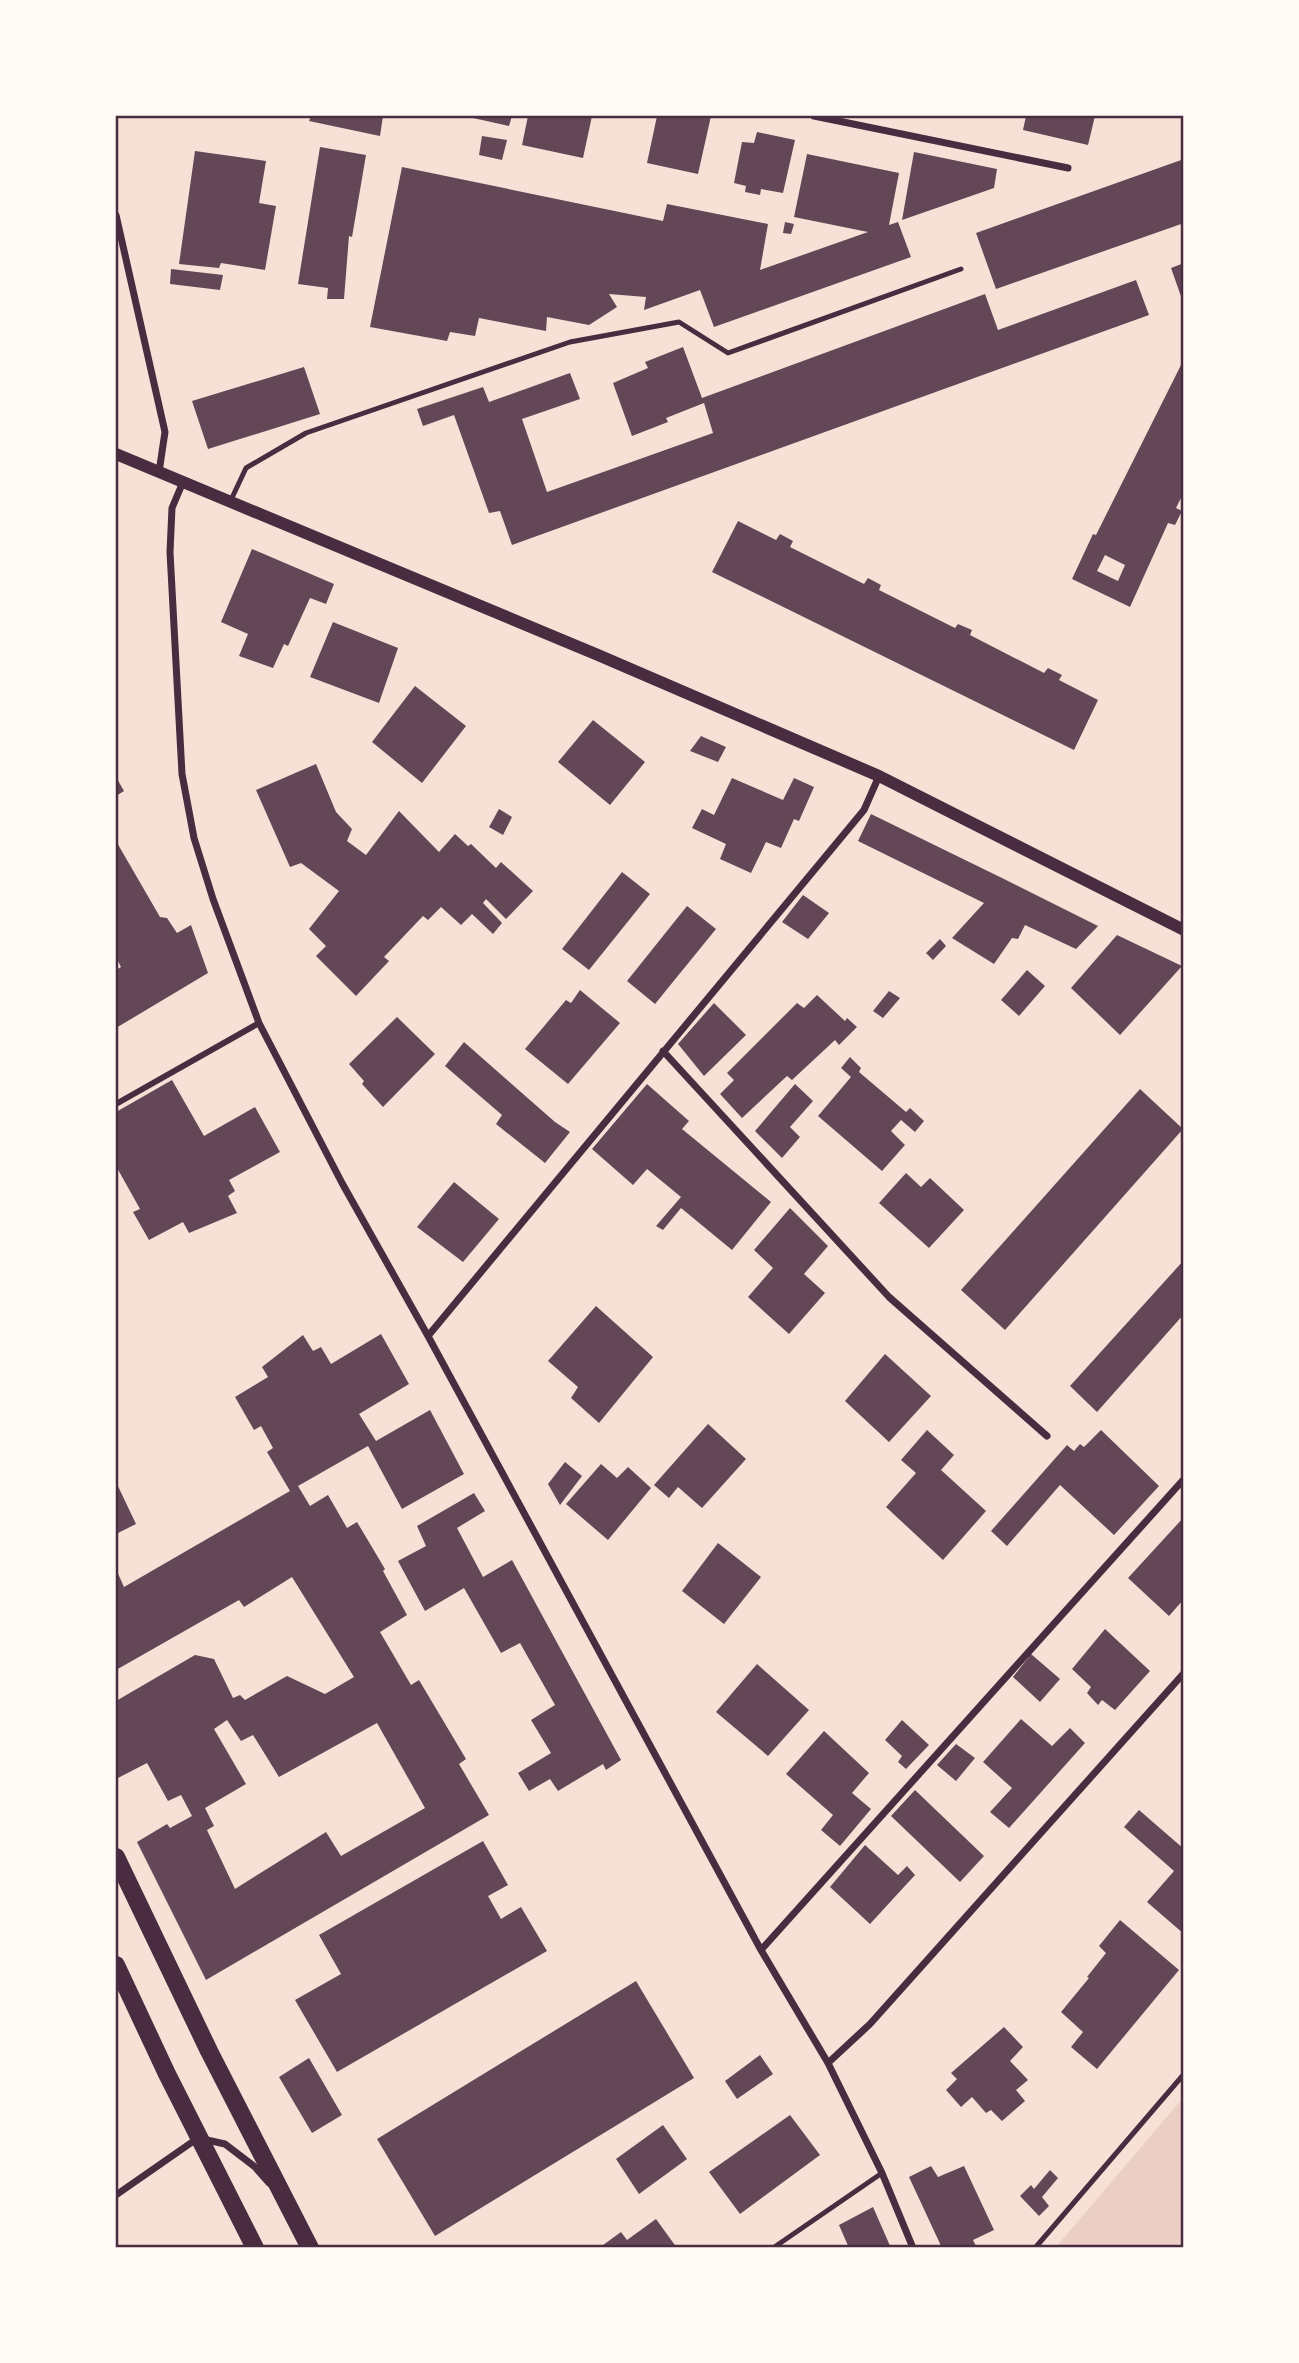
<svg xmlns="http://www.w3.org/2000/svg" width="1299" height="2363" font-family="'Exo 2',sans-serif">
<rect width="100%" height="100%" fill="#f7e1d7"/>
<path fill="#ebcfc5" d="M 1183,2098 L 1183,2247 L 1056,2247 Z"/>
<path fill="#644757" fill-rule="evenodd" d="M 311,116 L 367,117 L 383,116 L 380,136 L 309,121 Z
M 464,116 L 512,116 L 509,126 Z
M 528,116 L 592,116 L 583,158 L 522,145 Z
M 657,116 L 711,116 L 698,174 L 647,163 Z
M 1026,116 L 1095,116 L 1088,145 L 1023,130 Z
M 757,132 L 795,140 L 783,193 L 761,189 L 760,195 L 745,192 L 746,186 L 734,183 L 742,142 L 754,143 Z
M 482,136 L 507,140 L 502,160 L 479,155 Z
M 320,147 L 366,155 L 352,237 L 349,236 L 344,299 L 327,299 L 328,288 L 298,284 Z
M 195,151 L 266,161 L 259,203 L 276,206 L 265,270 L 221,263 L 219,268 L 179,264 Z
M 914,152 L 997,169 L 994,188 L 902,220 Z
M 807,154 L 899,173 L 889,225 L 898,222 L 911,257 L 714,327 L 700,290 L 644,310 L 646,297 L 609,294 L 617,307 L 589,325 L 547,317 L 546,331 L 479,318 L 475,336 L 450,332 L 447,341 L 370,327 L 402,167 L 663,221 L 667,204 L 768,224 L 760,270 L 868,232 L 794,217 Z
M 1184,159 L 1184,223 L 996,289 L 976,233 Z
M 785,222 L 794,224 L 791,234 L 783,233 Z
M 1184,263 L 1184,302 L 1183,302 L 1171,268 Z
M 171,269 L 223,275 L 220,290 L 170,284 Z
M 1136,280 L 1149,315 L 512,545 L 500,511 L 489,513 L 454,415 L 423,426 L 417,409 L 483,387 L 489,402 L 570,373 L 580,399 L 522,419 L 547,492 L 713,433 L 704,403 L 666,418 L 668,422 L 632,436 L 613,383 L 648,368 L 645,362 L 683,347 L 702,398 L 985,294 L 998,330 Z
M 1184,359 L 1184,492 L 1176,508 L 1182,511 L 1175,525 L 1168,523 L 1130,607 L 1072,579 L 1093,534 L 1096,535 ZM 1105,555 L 1125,565 L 1118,581 L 1097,571 Z
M 304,367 L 320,414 L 208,449 L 192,401 Z
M 738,521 L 776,540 L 780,534 L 793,541 L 790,547 L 864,584 L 868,578 L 881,585 L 879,590 L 955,628 L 958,624 L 972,630 L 970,635 L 1044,673 L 1048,668 L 1062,675 L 1059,680 L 1098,700 L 1074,750 L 712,572 Z
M 252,549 L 334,584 L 326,604 L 310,598 L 288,646 L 284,644 L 273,668 L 239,656 L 248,634 L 221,622 Z
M 333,622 L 398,648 L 379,703 L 310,677 Z
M 415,686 L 466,726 L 422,783 L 372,742 Z
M 593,720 L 645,762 L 610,805 L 558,762 Z
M 701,736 L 726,747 L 718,762 L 690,751 Z
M 316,764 L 336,812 L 352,829 L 347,841 L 366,855 L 399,811 L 439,852 L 455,834 L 468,846 L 471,844 L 496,868 L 501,862 L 533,891 L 506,919 L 486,899 L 483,903 L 502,923 L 493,934 L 472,914 L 461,925 L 441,907 L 428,920 L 423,916 L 384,957 L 389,961 L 356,996 L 316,956 L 326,946 L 309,929 L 339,891 L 301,863 L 290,867 L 256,790 Z
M 116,777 L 124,791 L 116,796 Z
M 732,778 L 783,800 L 794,778 L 814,787 L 799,821 L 794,819 L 781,848 L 766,842 L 751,873 L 720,859 L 726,844 L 692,828 L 702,809 L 714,815 Z
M 499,809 L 512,817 L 503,835 L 489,827 Z
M 871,814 L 1004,879 L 1098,926 L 1076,949 L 1025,925 L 1018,939 L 1012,938 L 994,964 L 952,938 L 984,903 L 858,841 Z
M 116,841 L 160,917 L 167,918 L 177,933 L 191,925 L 208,973 L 116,1028 L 116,970 L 121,967 L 116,957 Z
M 622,872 L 650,894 L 589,970 L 562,949 Z
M 803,895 L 829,913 L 808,939 L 782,922 Z
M 687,906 L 716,929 L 655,1004 L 627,981 Z
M 1117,935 L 1182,966 L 1120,1035 L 1071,988 Z
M 940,939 L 946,946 L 933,960 L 926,953 Z
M 1027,970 L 1045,986 L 1019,1016 L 1001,1000 Z
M 580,990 L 620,1023 L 568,1084 L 525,1049 L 566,1000 L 571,1003 Z
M 889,991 L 900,998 L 883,1018 L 873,1011 Z
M 817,995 L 845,1021 L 847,1018 L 857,1027 L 839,1045 L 835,1040 L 792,1080 L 787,1076 L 742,1118 L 720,1094 L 734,1080 L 727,1073 L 797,1003 L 804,1008 Z
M 714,1003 L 746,1035 L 704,1076 L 678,1044 Z
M 397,1017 L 435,1054 L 383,1107 L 362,1084 L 364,1081 L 349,1064 Z
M 464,1042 L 555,1122 L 570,1132 L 545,1163 L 496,1124 L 502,1115 L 445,1066 Z
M 850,1057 L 861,1068 L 859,1072 L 906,1112 L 910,1108 L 924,1121 L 915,1132 L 901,1120 L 891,1131 L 905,1145 L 882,1171 L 818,1116 L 851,1077 L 841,1068 Z
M 172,1080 L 204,1136 L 255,1107 L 280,1152 L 229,1180 L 235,1191 L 228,1196 L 237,1213 L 189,1233 L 183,1222 L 149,1240 L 133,1212 L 140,1209 L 116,1166 L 116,1112 Z
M 647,1084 L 689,1121 L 682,1129 L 771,1202 L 732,1250 L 681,1208 L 663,1230 L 656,1226 L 681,1197 L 647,1169 L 633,1185 L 592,1149 Z
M 795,1084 L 813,1101 L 790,1127 L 800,1137 L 782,1158 L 755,1131 Z
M 1140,1089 L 1183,1129 L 1005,1330 L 961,1290 Z
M 906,1173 L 921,1187 L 930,1178 L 964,1210 L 929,1248 L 879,1203 Z
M 454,1182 L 499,1219 L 463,1262 L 417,1227 Z
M 790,1208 L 828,1246 L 804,1274 L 825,1293 L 789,1334 L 748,1297 L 773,1268 L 754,1250 Z
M 1184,1260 L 1184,1314 L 1097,1412 L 1070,1386 Z
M 596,1306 L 653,1357 L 599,1423 L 571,1398 L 578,1387 L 548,1361 Z
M 381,1334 L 409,1384 L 359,1414 L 376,1441 L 430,1410 L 464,1474 L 402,1509 L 368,1446 L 298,1486 L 310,1506 L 328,1495 L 347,1528 L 357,1522 L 385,1569 L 383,1571 L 407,1615 L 380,1632 L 411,1685 L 419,1680 L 466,1759 L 459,1764 L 489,1815 L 206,1980 L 137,1842 L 167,1824 L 170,1828 L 192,1816 L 181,1795 L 168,1801 L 147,1763 L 116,1779 L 116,1701 L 195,1655 L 214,1659 L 233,1698 L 240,1695 L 245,1700 L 287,1676 L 325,1694 L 354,1677 L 292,1577 L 244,1607 L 239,1600 L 116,1670 L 116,1569 L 124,1587 L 290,1491 L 267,1452 L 273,1448 L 261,1426 L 254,1430 L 235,1397 L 268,1377 L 262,1367 L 303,1335 L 313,1351 L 321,1347 L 331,1364 ZM 227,1720 L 241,1741 L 253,1735 L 279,1777 L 377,1723 L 425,1808 L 341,1856 L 326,1832 L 235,1889 L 207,1830 L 214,1826 L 205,1808 L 246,1784 L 214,1729 Z
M 885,1354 L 931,1396 L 889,1442 L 845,1401 Z
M 708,1424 L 746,1459 L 702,1508 L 678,1487 L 669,1498 L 654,1485 Z
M 927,1430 L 954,1455 L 941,1470 L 986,1511 L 943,1560 L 886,1507 L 916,1473 L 901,1460 Z
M 1101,1430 L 1159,1486 L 1114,1535 L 1060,1485 L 1007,1546 L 991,1531 L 1067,1445 L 1074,1451 L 1080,1444 L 1084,1447 Z
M 565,1462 L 582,1476 L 560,1505 L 548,1484 Z
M 601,1464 L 617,1478 L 628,1467 L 651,1488 L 608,1540 L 566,1504 Z
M 116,1482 L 136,1524 L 116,1534 Z
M 474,1493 L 485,1511 L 457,1528 L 483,1577 L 512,1560 L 621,1760 L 606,1770 L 603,1764 L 558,1791 L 550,1779 L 529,1791 L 518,1773 L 551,1753 L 531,1720 L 555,1705 L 520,1643 L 501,1653 L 464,1588 L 425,1611 L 398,1561 L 426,1546 L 417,1526 Z
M 1184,1517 L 1184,1599 L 1169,1616 L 1128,1578 Z
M 718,1543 L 761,1577 L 724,1624 L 682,1591 Z
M 1105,1629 L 1150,1671 L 1115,1710 L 1102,1700 L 1098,1705 L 1087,1693 L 1091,1687 L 1072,1669 Z
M 1031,1654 L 1060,1679 L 1040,1702 L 1013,1677 Z
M 757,1664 L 809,1710 L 768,1756 L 716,1712 Z
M 1021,1719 L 1052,1746 L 1070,1728 L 1085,1743 L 1009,1828 L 990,1812 L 1012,1788 L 983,1762 Z
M 902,1720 L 929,1745 L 906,1769 L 898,1762 L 902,1756 L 885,1740 Z
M 824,1731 L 869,1773 L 852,1793 L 871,1809 L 840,1846 L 821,1830 L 833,1815 L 786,1774 Z
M 956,1744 L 975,1758 L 956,1781 L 937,1765 Z
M 915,1790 L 984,1856 L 960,1882 L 891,1816 Z
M 1139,1810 L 1184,1849 L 1184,1934 L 1147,1902 L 1174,1871 L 1124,1827 Z
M 483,1841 L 508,1885 L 488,1896 L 501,1919 L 521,1907 L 547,1951 L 337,2072 L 295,2000 L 341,1974 L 319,1935 Z
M 865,1845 L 898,1875 L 907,1866 L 915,1875 L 870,1924 L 830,1887 Z
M 1120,1920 L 1179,1970 L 1097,2069 L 1071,2047 L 1083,2032 L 1061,2012 L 1089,1978 L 1087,1977 L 1106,1953 L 1099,1946 Z
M 636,1981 L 694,2078 L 435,2236 L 377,2139 Z
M 1004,2027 L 1023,2047 L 1010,2061 L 1028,2080 L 1016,2090 L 1025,2101 L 1002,2121 L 991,2110 L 986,2113 L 972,2097 L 961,2107 L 946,2090 L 957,2079 L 951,2073 Z
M 760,2055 L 773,2074 L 737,2099 L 725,2081 Z
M 309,2058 L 342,2115 L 312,2133 L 279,2077 Z
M 790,2115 L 820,2155 L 740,2214 L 709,2172 Z
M 663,2125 L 687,2159 L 639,2194 L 616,2159 Z
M 931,2166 L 938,2177 L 964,2166 L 994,2230 L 973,2240 L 977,2248 L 942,2248 L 909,2177 Z
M 1050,2170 L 1058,2178 L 1042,2197 L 1049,2206 L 1039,2216 L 1020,2196 L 1031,2185 L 1034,2189 Z
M 873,2207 L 891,2248 L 849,2248 L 839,2225 Z
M 656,2219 L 677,2248 L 599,2248 L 621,2232 L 627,2240 Z"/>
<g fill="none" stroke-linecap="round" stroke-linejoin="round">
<path stroke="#4a2c40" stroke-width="5" d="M 230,502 L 246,468 L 306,433 L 570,342 L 679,322 L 728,353 L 961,269
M 773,2248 L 882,2173
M 1035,2248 L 1184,2074"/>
<path stroke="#4a2c40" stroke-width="6" d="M 116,1104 L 259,1023"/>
<path stroke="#4a2c40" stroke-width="7" d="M 814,116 L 1068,168
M 116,215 L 165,432 L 159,472
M 183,482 L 172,508 L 170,552 L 182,774 L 194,838 L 213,899 L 259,1023 L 342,1183 L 428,1336 L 761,1950 L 828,2063 L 882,2173 L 913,2248
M 663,1051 L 889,1297 L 1047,1436
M 428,1336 L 864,810 L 879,776
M 761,1950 L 1184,1479
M 828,2063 L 870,2024 L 1184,1673
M 116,2195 L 198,2138 L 225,2144 L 255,2167 L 269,2183"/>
<path stroke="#4a2c40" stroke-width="12" d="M 116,454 L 598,655 L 879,776 L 1184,930"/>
<path stroke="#4a2c40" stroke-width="18" d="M 116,1857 L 209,2051 L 310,2248
M 116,1965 L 167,2074 L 255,2248"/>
</g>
<rect width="1299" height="2363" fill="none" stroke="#fffaf5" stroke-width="234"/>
<rect x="117" y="117" width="1065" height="2129" fill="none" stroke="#4a2c40" stroke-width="2.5"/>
</svg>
